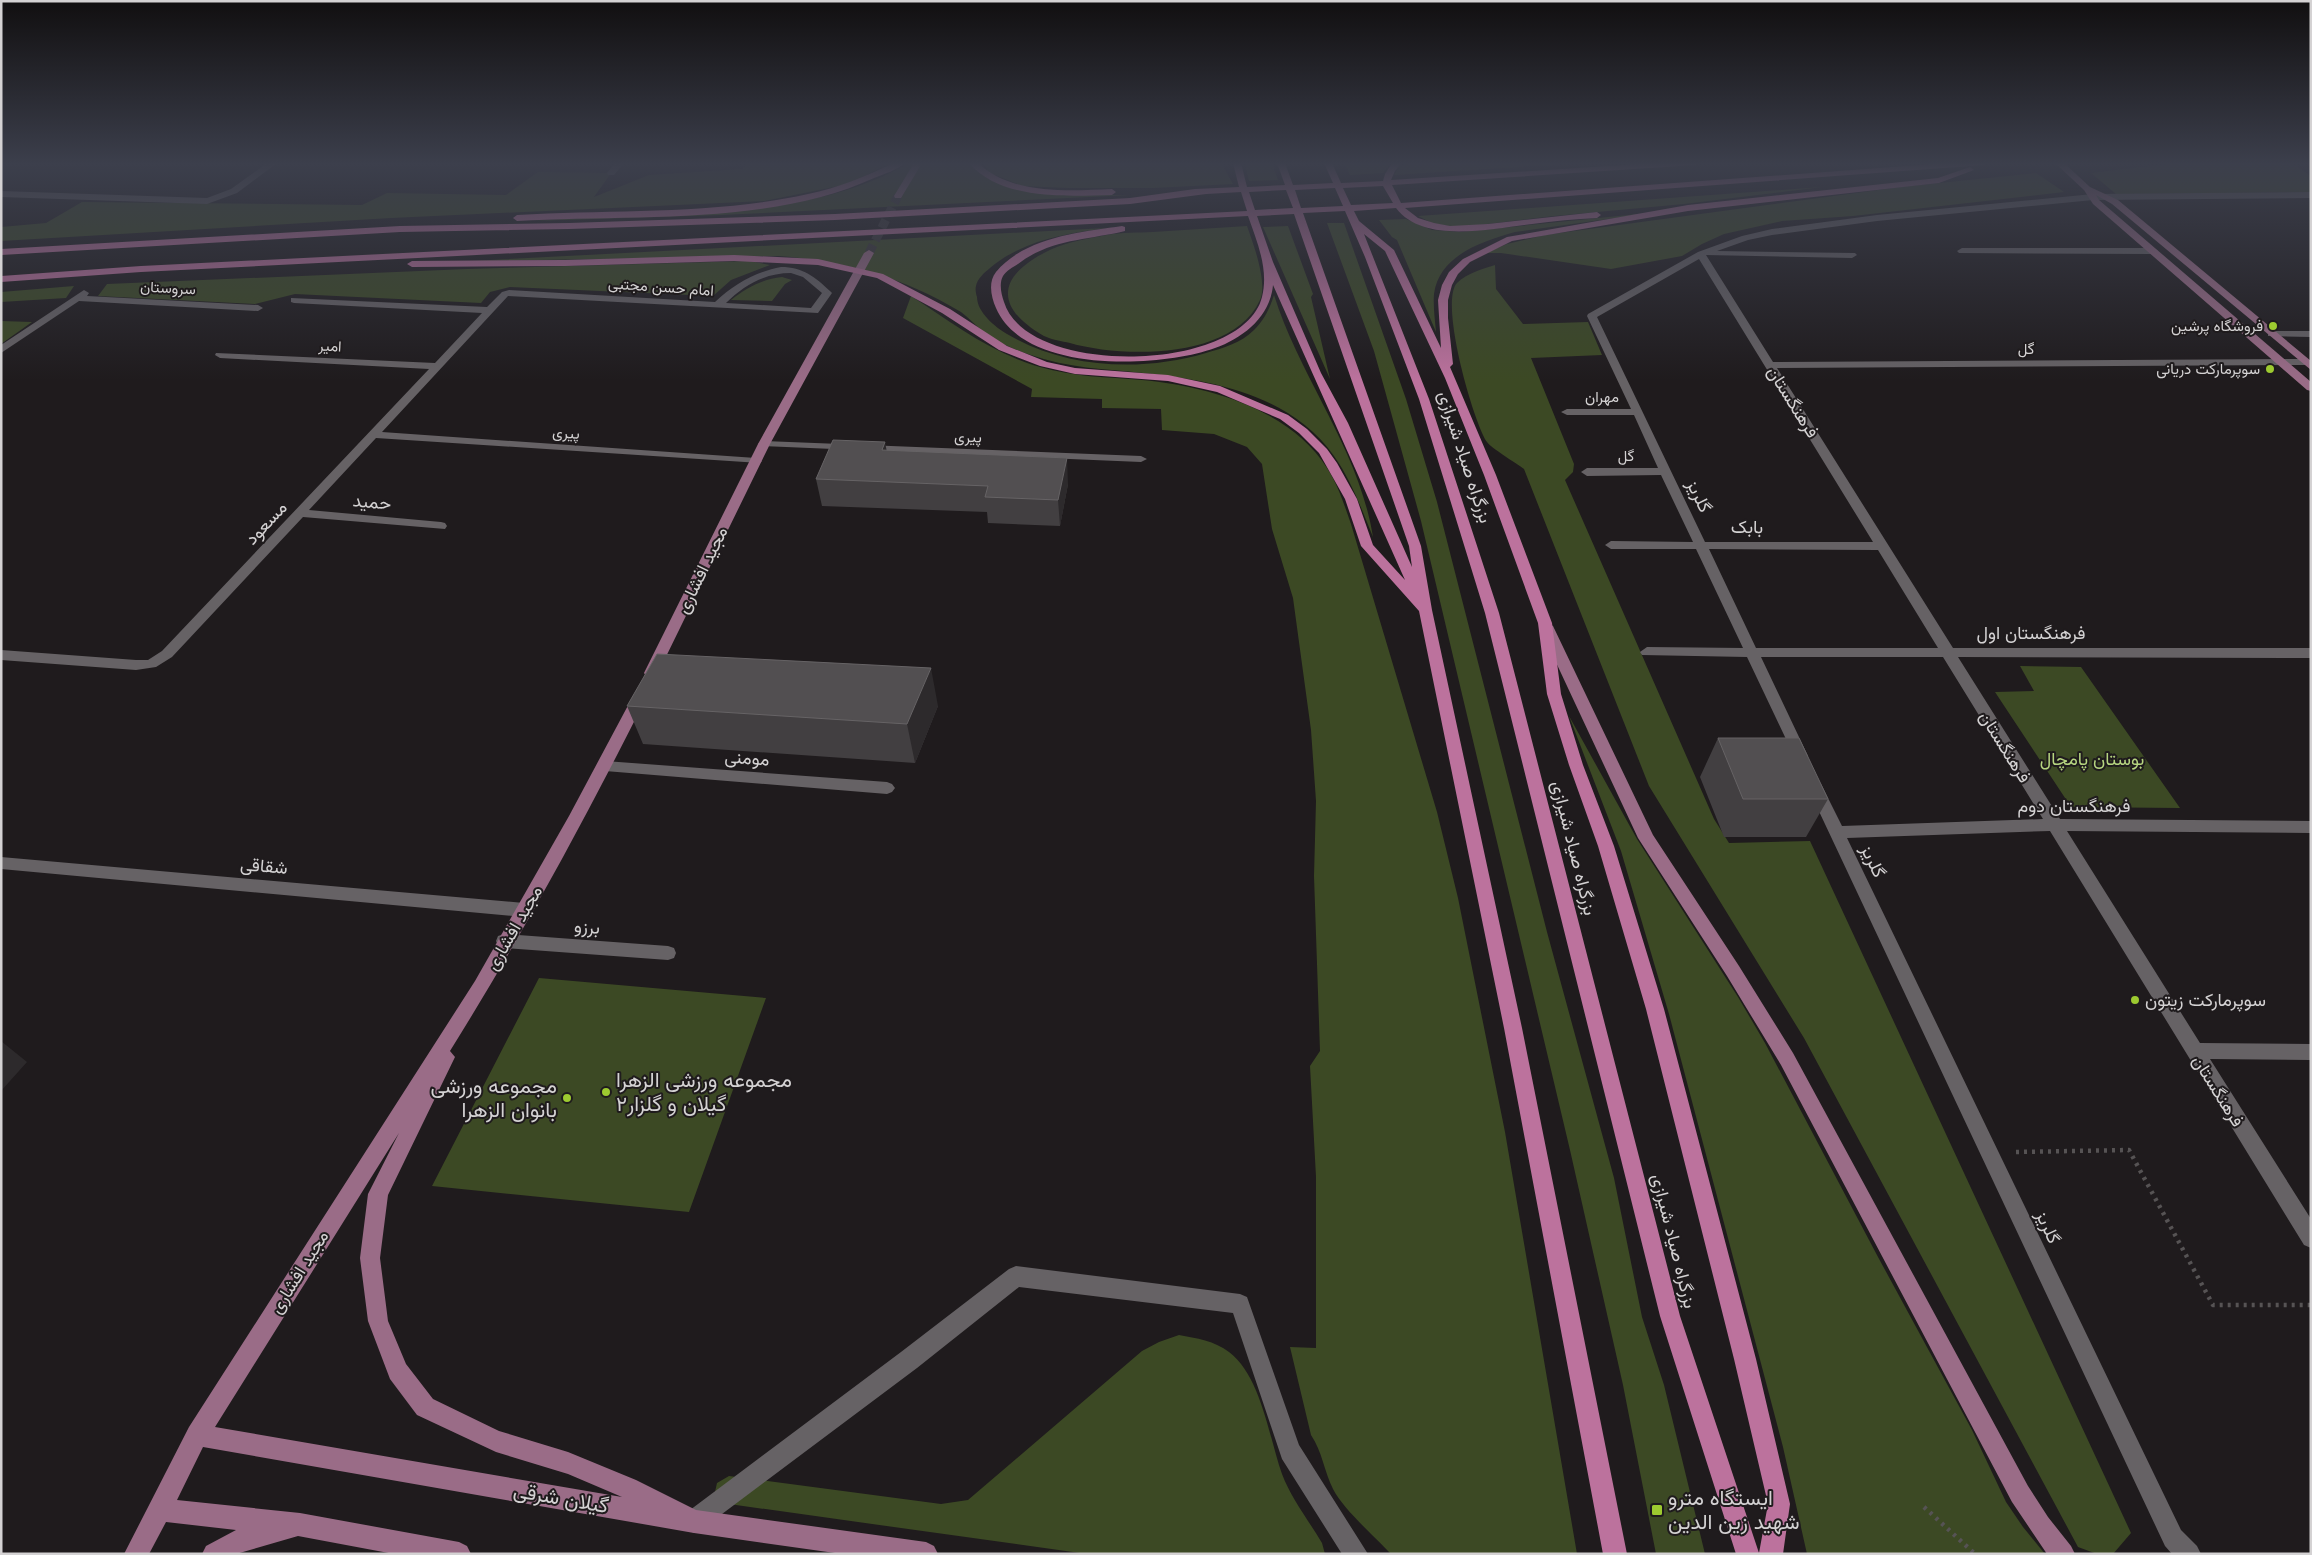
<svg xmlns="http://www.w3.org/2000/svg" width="2312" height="1555" font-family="Arial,Vazirmatn,sans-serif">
<rect width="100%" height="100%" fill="#1f1b1d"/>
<path fill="#3c4924" d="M 748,163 L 890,163 L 849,184 L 764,201 L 391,218 L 1,241 L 1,227 L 46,223 L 82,202 L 362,205 L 387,193 L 506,195 L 538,172 L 611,173 L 594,197 L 649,175 L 742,169 Z
M 909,163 L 968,163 L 987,178 L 1001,183 L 1074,195 L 1130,195 L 721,215 L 530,221 C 578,218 626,216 674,213 C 755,209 837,205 909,163 Z
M 984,163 L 1221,163 L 1233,184 L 1153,188 L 1068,188 L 1022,186 L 988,172 Z
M 1245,163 L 1272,163 L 1278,180 L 1249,181 Z
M 1345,163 L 1391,163 L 1383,173 L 1350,175 Z
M 1405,163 L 1583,163 L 1394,175 L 1400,166 Z
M 2175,163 L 2292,163 L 2311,176 L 2311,192 L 2116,194 L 2091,173 Z
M 2036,173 L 2064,192 L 1853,216 L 1782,221 L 1724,234 L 1702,244 L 1682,256 L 1611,269 L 1501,253 L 1486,253 L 1507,244 L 1545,235 L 1901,187 Z
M 1822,187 L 1684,204 L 1554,216 L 1471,226 L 1453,227 L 1432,223 L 1418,216 Z
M 1658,212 L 1515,232 C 1483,241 1439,255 1434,294 C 1433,306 1435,320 1436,332 L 1397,240 L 1392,237 L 1379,220 L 1406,219 L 1432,230 L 1461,232 Z
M 1327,223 L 1344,223 L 1406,399 L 1437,502 L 1547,932 L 1614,1178 L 1642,1317 L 1664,1385 L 1705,1554 L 1656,1554 L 1623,1385 L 1570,1150 L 1421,521 L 1374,351 Z
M 1247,226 C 1253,243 1268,283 1260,300 C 1233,360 1122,358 1070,343 C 1062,341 1052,340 1044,336 C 990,305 1000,273 1052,249 C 1068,242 1090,238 1107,235 C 1122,232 1138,233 1153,232 C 1184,230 1216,228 1247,226 Z
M 1288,226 L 1313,294 L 1311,297 L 1330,379 L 1263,227 Z
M 1106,228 C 1065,234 1023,240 990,268 C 985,272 977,279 976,286 C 975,289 976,294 977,297 C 977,312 995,327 1007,334 C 1066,369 1142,372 1206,353 C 1223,348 1241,343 1254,330 C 1264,320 1270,308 1274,295 C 1300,378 1359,449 1373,537 C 1362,510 1351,480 1334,456 C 1291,395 1212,380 1143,373 C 1105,369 1067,368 1031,355 C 1015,350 997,342 984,332 C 976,326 969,318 961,312 C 903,277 845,261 779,256 L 471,261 Z
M 749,261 L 770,265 L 731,280 L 713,296 L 510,287 L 490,292 L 481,303 L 295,294 L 255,304 L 98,296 L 107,284 L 467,269 Z
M 1495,265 L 1496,289 L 1523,324 L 1588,322 L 1602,355 L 1531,358 L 1574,464 L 1573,472 L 1565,480 L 1714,819 L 1729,843 L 1810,841 L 2131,1533 L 2113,1554 L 2097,1554 L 2078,1547 L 1804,1038 L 1649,786 L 1524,469 C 1516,463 1491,448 1487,442 C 1473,421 1439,302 1457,283 C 1467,273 1483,269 1495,265 Z
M 782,277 L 792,280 L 785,284 L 772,301 L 731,300 C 746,288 762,279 782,277 Z
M 74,286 L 66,298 L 1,302 L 1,292 Z
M 911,296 C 952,323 993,354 1040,367 C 1074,377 1107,377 1142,380 C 1207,386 1290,409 1327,468 C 1338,485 1344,504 1351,524 L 1437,812 L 1458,898 L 1505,1132 L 1577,1554 L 1391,1554 C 1374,1536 1344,1510 1333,1489 C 1324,1471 1322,1451 1311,1435 L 1290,1347 L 1316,1348 L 1316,1177 L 1310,1066 L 1320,1051 L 1314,876 L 1316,801 L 1311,730 L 1293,598 L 1272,529 L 1262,464 L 1247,447 L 1214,434 L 1162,430 L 1161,409 L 1102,408 L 1102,399 L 1031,397 L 1032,389 L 903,318 Z
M 1,321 L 32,322 L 1,344 Z
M 2020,666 L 2081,667 L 2180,808 L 2071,807 L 1995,692 L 2034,691 Z
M 1569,716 L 1637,839 L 1738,997 L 1765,1043 L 1878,1257 L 1972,1430 L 2006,1502 L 2023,1527 L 2045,1554 L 1807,1554 L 1783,1447 L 1669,1014 L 1621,851 Z
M 539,978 L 766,998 L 689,1212 L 432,1186 Z
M 1179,1335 C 1196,1338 1215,1341 1229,1352 C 1261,1376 1269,1437 1282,1474 C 1291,1498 1309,1521 1322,1543 L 1325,1554 L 1087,1554 L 729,1504 L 715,1492 L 717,1483 L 729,1476 L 941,1504 L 968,1500 L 1142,1351 L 1159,1342 Z"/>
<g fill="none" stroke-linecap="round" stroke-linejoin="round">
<path stroke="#3a3638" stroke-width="9" stroke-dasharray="9 5" stroke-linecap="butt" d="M 869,253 L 898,196"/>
<path stroke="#565354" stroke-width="4.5" stroke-dasharray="3 5" stroke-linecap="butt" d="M 2016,1152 L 2129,1150 L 2213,1305 L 2311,1305
M 1924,1507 L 1975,1554"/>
<path fill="#666265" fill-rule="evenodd" d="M 267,163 L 277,163 L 237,193 L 207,204 L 1,197 L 1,191 L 207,198 L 231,189 Z
M 615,163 L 624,163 L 614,175 L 608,175 L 607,173 Z
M 2311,192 L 2311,198 L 2093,200 L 1877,221 L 1772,235 L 1748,240 L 1717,251 L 1855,253 L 1857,255 L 1852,258 L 1706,255 L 1773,362 L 2305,359 L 2310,362 L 2305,365 L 1777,368 L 1953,648 L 2311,648 L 2311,658 L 1958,657 L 2060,819 L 2311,821 L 2311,833 L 2067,831 L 2200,1043 L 2311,1044 L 2311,1060 L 2210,1059 L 2311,1219 L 2311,1248 L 2304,1245 L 2050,831 L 1847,838 L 2181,1530 L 2197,1546 L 2201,1554 L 2172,1554 L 2165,1546 L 1808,788 L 1811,784 L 1816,782 L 1821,784 L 1842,826 L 2043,819 L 1943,657 L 1761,657 L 1808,756 L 1806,760 L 1796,760 L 1794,756 L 1747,657 L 1642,655 L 1640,652 L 1647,647 L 1743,648 L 1696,549 L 1611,549 L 1605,545 L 1611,541 L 1693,542 L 1661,475 L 1587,476 L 1581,472 L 1587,468 L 1658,468 L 1634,415 L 1567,415 L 1561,412 L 1567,409 L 1631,409 L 1587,316 L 1588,314 L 1698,252 L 1742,236 L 1772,229 L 1877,215 L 2093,194 ZM 1699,259 L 1873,542 L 1705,542 L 1597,317 ZM 1709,549 L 1878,550 L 1938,648 L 1756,648 Z
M 1962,248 L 2153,248 L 2158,251 L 2153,254 L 1959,253 L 1957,251 Z
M 781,267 C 803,267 815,277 830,291 L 832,293 L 818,313 L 508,296 L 382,432 L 756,458 L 762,461 L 760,463 L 376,438 L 309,510 L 441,522 L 445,523 L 447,526 L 445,529 L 303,517 L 172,657 L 156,667 L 136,670 L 1,660 L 1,650 L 136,660 L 148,660 L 162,651 L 429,369 L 220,358 L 215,355 L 216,353 L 435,363 L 482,313 L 294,303 L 291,302 L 291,298 L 487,307 L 502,292 L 509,290 L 715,302 C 734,284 755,272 781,267 ZM 791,273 L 803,277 L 822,293 L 811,308 L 726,303 C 744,285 765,273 791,273 Z
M 84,290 L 89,293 L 87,296 L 258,305 L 263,308 L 258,311 L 79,301 L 1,353 L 1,345 Z
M 2272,331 L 2311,331 L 2311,337 L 2268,336 L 2268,332 Z
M 764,441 L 1141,456 L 1147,459 L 1141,462 L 760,446 L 758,444 L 760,442 Z
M 605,761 L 887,782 L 892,784 L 895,788 L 892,792 L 887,794 L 605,771 L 600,770 L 598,766 L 600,762 Z
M 1,857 L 524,903 L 530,905 L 532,910 L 530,915 L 524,917 L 1,869 Z
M 504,934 L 668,946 L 674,948 L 676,953 L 674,958 L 668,960 L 504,948 L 498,946 L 496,941 L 498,936 Z
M 1016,1266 L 1240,1294 L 1247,1297 L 1299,1445 L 1368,1554 L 1342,1554 L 1282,1459 L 1233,1313 L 1019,1287 L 917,1368 L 702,1529 L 694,1533 L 686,1529 L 682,1521 L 686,1513 L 901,1352 L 1009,1269 Z"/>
<path fill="#9a6c87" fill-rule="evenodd" d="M 914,163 L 922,163 L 901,198 L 895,198 L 894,196 Z
M 2055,163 L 2064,163 L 2090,187 L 2118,200 L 2311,361 L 2311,370 L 2112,204 L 2096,195 L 2099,200 L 2311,382 L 2311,391 L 2307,390 L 2093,204 L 2084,190 Z
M 869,250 L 874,253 L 770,444 L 658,673 L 656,676 L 646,676 L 644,673 L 758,444 L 864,253 Z
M 1546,622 L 1553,626 L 1653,835 L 1739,966 L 1793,1053 L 2028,1486 L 2048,1517 L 2071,1546 L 2075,1554 L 2047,1554 L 2012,1502 L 1781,1065 L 1727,976 L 1638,838 L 1539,626 Z
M 639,693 L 644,695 L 646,698 C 586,818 521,937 450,1051 L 455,1057 L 388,1195 L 380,1258 L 388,1321 L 406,1364 L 433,1399 L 499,1431 L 568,1452 L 636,1480 L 696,1510 L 926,1542 L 934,1546 L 938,1554 L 842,1554 L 694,1533 L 203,1447 L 177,1500 L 300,1513 L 459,1542 L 467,1546 L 471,1554 L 394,1554 L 298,1536 L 236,1554 L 202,1554 L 206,1546 L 236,1530 L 166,1522 L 149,1554 L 124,1554 L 189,1427 L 475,981 L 569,816 L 632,698 L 634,695 ZM 399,1133 L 368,1194 L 360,1258 L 368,1321 L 390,1379 L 417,1415 L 496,1452 L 568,1474 L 622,1497 L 215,1427 Z"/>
<path fill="#bc729d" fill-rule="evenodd" d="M 894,163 L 905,163 C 897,170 884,174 874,178 C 770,226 630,214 517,221 L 513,218 L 517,215 C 614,209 713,215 808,194 C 838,188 866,176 894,163 Z
M 969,163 L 978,163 C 1012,195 1068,191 1112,189 L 1116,192 L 1112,195 C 1067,196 1002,201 969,163 Z
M 1233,163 L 1241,163 L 1247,187 L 1285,185 L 1277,163 L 1285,163 L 1293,185 L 1333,183 L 1324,163 L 1332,163 L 1341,183 L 1383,181 L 1385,174 L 1392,163 L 1401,163 L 1395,171 L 1391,180 L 1655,163 L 1699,163 L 1695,165 L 1392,185 L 1401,203 L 1947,163 L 1988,163 L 1984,165 L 1405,208 L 1418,218 L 1434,223 L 1450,226 L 1488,224 L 1597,212 L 1601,215 L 1597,218 C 1575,219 1554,221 1532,224 C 1493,228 1424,245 1396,208 L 1354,211 L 1359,221 L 1394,250 L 1441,348 L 1438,300 L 1442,285 L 1449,272 L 1463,259 L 1507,237 L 1688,205 L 1938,178 L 1970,167 L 1974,170 L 1939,183 L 1688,211 L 1512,241 L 1470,262 L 1458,274 L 1452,285 L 1448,300 L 1448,318 L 1453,364 L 1450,367 L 1496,475 L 1552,623 L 1561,694 L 1583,765 L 1614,846 L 1664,1009 L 1756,1359 L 1790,1504 L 1783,1554 L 1736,1554 L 1660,1316 L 1485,613 L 1419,399 L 1365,257 L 1345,211 L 1303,213 L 1421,546 L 1432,610 L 1522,1028 L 1627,1554 L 1603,1554 L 1504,1028 L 1419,611 L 1361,546 L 1345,499 L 1319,453 L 1299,433 L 1280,419 L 1217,392 L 1168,381 L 1075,374 L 1040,366 L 999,350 L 942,313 L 877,278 L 818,265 L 734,261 L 565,266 L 412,267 L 407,264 L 412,261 L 565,260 L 734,255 L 818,259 L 883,274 L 950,309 L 1007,346 L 1047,362 L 1075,368 L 1168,375 L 1220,386 L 1288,415 L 1307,429 L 1327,449 L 1337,463 L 1357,499 L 1373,545 L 1405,580 L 1273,285 C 1270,317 1243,338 1215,348 C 1160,368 1024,374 996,308 C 991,297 988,282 996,272 C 1025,237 1081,232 1122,226 L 1125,227 L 1125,231 C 1088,240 1050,239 1018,264 C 1013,267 1006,271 1003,276 C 999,283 1001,294 1004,302 C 1027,378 1243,373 1262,297 C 1269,269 1257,242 1248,216 L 141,272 L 1,282 L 1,276 L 141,266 L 1247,211 L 1241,192 L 1206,194 L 1130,204 L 835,220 L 569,229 L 400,232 L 1,255 L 1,249 L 400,226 L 569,223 L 835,214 L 1130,198 L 1195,189 L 1239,187 ZM 1383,186 L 1393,203 L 1351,205 L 1343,188 ZM 1335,188 L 1343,206 L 1301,208 L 1295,190 ZM 1286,190 L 1293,208 L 1255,210 L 1249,192 ZM 1294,214 L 1409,546 L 1412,567 L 1348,423 L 1321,373 L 1273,262 L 1257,216 ZM 1364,234 L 1385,251 L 1445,378 L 1484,475 L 1538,623 L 1547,694 L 1569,765 L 1598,846 L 1646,1009 L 1734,1359 L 1768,1504 L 1759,1553 L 1680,1316 L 1499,613 L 1429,399 Z"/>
</g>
<path fill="#423f41" d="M 887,451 L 1068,484 L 1060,526 L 988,523 L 987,512 L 822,506 L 816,479 Z
M 627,706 L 938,706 L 915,763 L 643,744 Z
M 1718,738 L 1828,799 L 1806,837 L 1724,837 L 1700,777 Z"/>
<path fill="#2d2a2c" d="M 885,442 L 890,468 L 882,450 Z
M 1067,458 L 1068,484 L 1060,526 L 1058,500 Z
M 931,668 L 938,706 L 915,763 L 907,724 Z
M 1,1041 L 27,1062 L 1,1091 Z"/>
<path fill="#524f51" stroke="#666365" d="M 833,440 L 885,442 L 882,450 L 1067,458 L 1058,500 L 985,497 L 988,486 L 816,479 Z
M 657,654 L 931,668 L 907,724 L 627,706 Z
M 1718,738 L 1799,738 L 1828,799 L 1743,799 Z"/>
<linearGradient id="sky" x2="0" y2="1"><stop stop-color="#110f10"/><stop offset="0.43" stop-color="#3c3f4c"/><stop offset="1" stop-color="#3c3f4c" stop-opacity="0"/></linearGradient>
<rect width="2312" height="381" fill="url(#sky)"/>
<g fill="#9dca30" stroke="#1f1b1d" stroke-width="2">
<circle cx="2273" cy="326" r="5"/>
<circle cx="2270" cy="369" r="5"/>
<circle cx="2135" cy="1000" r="5"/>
<circle cx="606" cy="1092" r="5"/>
<circle cx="567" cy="1098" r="5"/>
<rect x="1651" y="1504" width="12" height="12" rx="2.5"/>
</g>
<g text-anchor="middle" stroke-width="4" stroke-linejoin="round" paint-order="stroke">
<g font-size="15" fill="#d4d2d3" stroke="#1f1b1d">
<text transform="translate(661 287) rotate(4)" y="5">امام حسن مجتبی</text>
<text transform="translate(168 288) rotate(3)" y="5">سروستان</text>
<text transform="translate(330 346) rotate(3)" y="5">امیر</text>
<text x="2026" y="354">گل</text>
<text x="1602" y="402">مهران</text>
<text transform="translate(566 433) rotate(4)" y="5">پیری</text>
<text transform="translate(968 437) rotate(2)" y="5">پیری</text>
<text transform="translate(1626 456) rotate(-1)" y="5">گل</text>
</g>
<g font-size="15" fill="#d4d2d3" stroke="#1f1b1d" text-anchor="end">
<text x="2263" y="331">فروشگاه پرشین</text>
<text x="2260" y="374">سوپرمارکت دریانی</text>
</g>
<g font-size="18" fill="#d4d2d3" stroke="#1f1b1d">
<text transform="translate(1793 402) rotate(58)" y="6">فرهنگستان</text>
<text transform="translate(1465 457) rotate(72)" y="6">بزرگراه صیاد شیرازی</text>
<text transform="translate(1699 496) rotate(64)" y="6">گلریز</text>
<text transform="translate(372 502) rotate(5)" y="6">حمید</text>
<text transform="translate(266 523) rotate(-47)" y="6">مسعود</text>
<text transform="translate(1747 527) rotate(1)" y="6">بابک</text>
<text transform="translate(702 570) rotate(-64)" y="6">مجید افشاری</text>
<text x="2031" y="639">فرهنگستان اول</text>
<text transform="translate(2005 747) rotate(58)" y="6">فرهنگستان</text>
<text transform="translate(747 758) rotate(4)" y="6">مومنی</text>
<text x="2074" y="812">فرهنگستان دوم</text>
<text transform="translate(1574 848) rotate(76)" y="6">بزرگراه صیاد شیرازی</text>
<text transform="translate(1873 861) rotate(64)" y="6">گلریز</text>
<text transform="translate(264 866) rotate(5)" y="6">شقاقی</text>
<text transform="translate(587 927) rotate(4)" y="6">برزو</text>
<text transform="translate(514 928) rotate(-60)" y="6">مجید افشاری</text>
<text transform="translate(2218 1091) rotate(58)" y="6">فرهنگستان</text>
<text transform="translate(2048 1227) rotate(65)" y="6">گلریز</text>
<text transform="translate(1674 1241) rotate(76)" y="6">بزرگراه صیاد شیرازی</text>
<text transform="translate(299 1272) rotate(-58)" y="6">مجید افشاری</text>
</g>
<g font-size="18" fill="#b6d580" stroke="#1f1b1d">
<text x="2092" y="765">بوستان پامچال</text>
</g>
<g font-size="18" fill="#d4d2d3" stroke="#1f1b1d" text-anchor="start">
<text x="2145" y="1006">سوپرمارکت زیتون</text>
</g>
<g font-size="21" fill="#d4d2d3" stroke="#1f1b1d" text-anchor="start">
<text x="616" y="1087">مجموعه ورزشی الزهرا<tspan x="616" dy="24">گیلان و گلزار۲</tspan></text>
<text x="557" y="1093" text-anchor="end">مجموعه ورزشی<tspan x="557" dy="24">بانوان الزهرا</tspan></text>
<text x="1668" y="1505">ایستگاه مترو<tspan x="1668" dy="24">شهید زین الدین</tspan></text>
</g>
<g font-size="21" fill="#d4d2d3" stroke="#1f1b1d">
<text transform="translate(561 1498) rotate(10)" y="7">گیلان شرقی</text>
</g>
</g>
<rect width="2312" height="1555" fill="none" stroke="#d4d2d3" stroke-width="5"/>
</svg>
